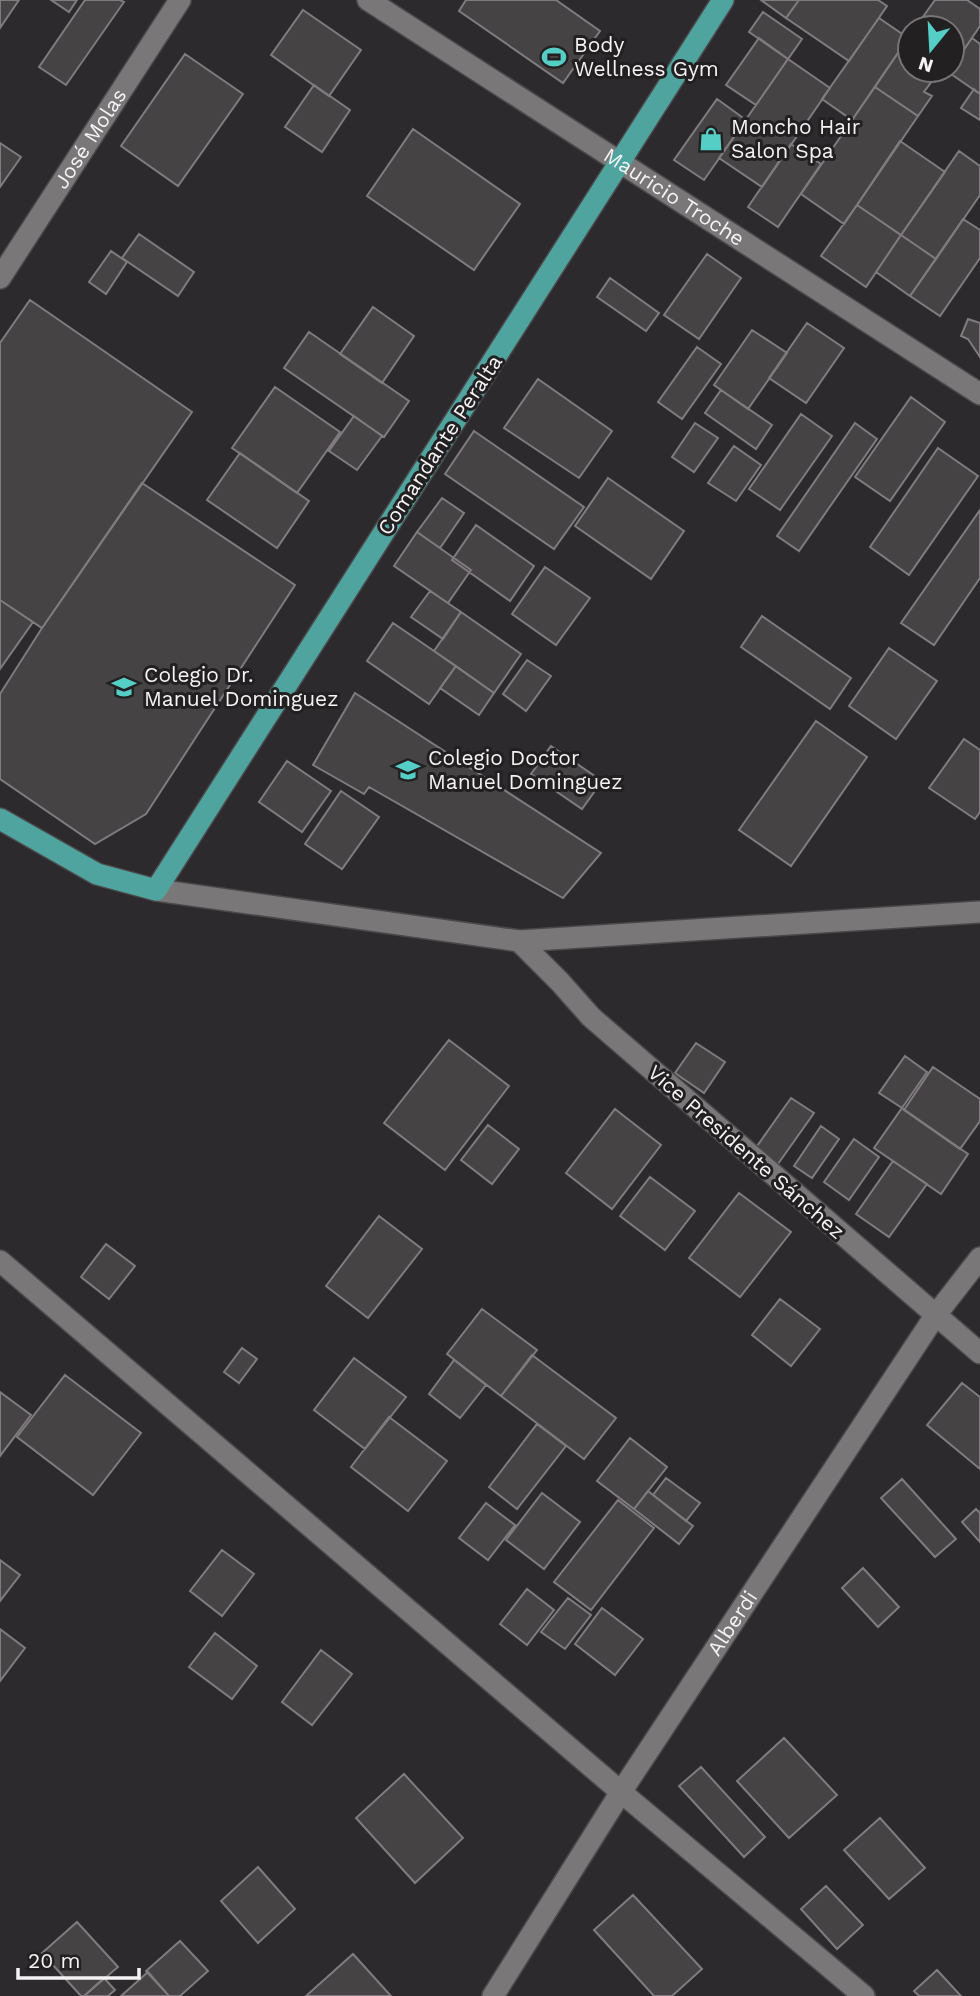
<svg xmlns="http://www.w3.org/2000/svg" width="980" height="1996" font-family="'Work Sans',sans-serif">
<rect width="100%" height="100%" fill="#2c2a2c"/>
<path fill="#464345" stroke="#7f7b7e" stroke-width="2" d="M 0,0 L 19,0 L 0,28 Z
M 51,0 L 77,0 L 69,12 Z
M 85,0 L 120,0 L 124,2 L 66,85 L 39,67 Z
M 466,0 L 556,0 L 600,31 L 563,83 L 459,11 Z
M 761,0 L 799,0 L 786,18 Z
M 799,0 L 878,0 L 887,6 L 849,61 L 786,18 Z
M 935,0 L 967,0 L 980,9 L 980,26 L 963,51 L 952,43 L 952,28 L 930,28 L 920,21 Z
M 303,10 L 361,50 L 329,96 L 271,55 Z
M 763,12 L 802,39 L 788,59 L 749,32 Z
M 879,18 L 908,38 L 852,120 L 822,99 Z
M 759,38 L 788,59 L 756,105 L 726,85 Z
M 972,38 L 980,44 L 980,94 L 948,72 L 952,70 L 952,67 Z
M 898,53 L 910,61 L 910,70 L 924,70 L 935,77 L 924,92 L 932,96 L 918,116 L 875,87 Z
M 185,54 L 243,94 L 178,186 L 121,146 Z
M 788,59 L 830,88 L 762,187 L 719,158 Z
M 314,85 L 350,110 L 322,152 L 285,127 Z
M 875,87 L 918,116 L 844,224 L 801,194 Z
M 974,89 L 980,94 L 980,120 L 961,108 Z
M 717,99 L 746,120 L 704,180 L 674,160 Z
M 413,129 L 520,204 L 474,270 L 367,196 Z
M 900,141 L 945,172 L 901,235 L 857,205 Z
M 0,143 L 21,157 L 0,187 Z
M 791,144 L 821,164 L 778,227 L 748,207 Z
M 959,151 L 980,166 L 980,195 L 936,259 L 901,235 Z
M 857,205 L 901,235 L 866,287 L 821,256 Z
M 963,219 L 980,230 L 980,258 L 940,316 L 910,296 Z
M 139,234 L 194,272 L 178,296 L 122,258 Z
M 901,235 L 936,259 L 910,296 L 876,272 Z
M 111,251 L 127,262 L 106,294 L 89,282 Z
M 707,254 L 741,278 L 699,339 L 664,315 Z
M 610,278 L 659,313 L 646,331 L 597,297 Z
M 30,300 L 192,412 L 42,628 L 0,600 L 0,343 Z
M 373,307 L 414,336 L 382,383 L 340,354 Z
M 968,319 L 980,323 L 980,357 L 968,339 L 961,336 Z
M 807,323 L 844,348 L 806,403 L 769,378 Z
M 752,330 L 787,353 L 748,409 L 714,385 Z
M 309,332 L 409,401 L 384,437 L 284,368 Z
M 697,347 L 721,364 L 682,419 L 658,402 Z
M 538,379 L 612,431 L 579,478 L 504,428 Z
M 275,387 L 340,432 L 297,493 L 232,448 Z
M 721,390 L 772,425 L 756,449 L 705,413 Z
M 911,397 L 945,422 L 890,501 L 855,477 Z
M 801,414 L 832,436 L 780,510 L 749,489 Z
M 354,416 L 382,436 L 357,470 L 329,451 Z
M 695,423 L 718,438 L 694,472 L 672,457 Z
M 855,423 L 877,439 L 799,551 L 777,536 Z
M 474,431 L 584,507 L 554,549 L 445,474 Z
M 734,446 L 761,465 L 736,501 L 708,483 Z
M 938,448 L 978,476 L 909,575 L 870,547 Z
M 240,453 L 309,501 L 277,548 L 207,500 Z
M 608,478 L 684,531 L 651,579 L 575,526 Z
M 142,483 L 295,585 L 146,814 L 95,844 L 0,779 L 0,694 L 42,628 Z
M 442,498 L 464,513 L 440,548 L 417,532 Z
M 980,510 L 980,578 L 934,645 L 901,623 Z
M 476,525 L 534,566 L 510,601 L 452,560 Z
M 417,532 L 471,570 L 448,603 L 394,566 Z
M 545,567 L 590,598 L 556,645 L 512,614 Z
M 430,591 L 461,612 L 443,639 L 411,617 Z
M 0,600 L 33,622 L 0,669 Z
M 461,612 L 521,654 L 494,693 L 434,651 Z
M 762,616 L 851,678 L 830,709 L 741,647 Z
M 393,623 L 456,666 L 429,704 L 367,661 Z
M 889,648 L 937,681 L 896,739 L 849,706 Z
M 527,660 L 551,676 L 526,711 L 503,694 Z
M 456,666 L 494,693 L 479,715 L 440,688 Z
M 355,693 L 601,853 L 563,898 L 369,787 L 364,794 L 313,765 Z
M 816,721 L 867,757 L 791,866 L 739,830 Z
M 964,739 L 980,750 L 980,812 L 975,819 L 929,788 Z
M 551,746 L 602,781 L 582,809 L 531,774 Z
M 287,761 L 331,791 L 302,832 L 259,802 Z
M 341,791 L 379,817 L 342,869 L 305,844 Z
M 449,1040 L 509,1086 L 445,1170 L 384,1123 Z
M 696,1043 L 725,1062 L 704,1093 L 675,1073 Z
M 905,1056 L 927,1072 L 902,1108 L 879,1093 Z
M 933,1067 L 980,1099 L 980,1121 L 960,1149 L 904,1110 Z
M 791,1098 L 814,1113 L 778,1164 L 755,1149 Z
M 902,1108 L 968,1154 L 941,1194 L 874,1148 Z
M 615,1109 L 661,1145 L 612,1209 L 566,1173 Z
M 488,1125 L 519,1149 L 492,1184 L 461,1160 Z
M 821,1126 L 839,1139 L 812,1178 L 794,1166 Z
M 854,1139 L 879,1157 L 849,1200 L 824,1182 Z
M 893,1161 L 927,1184 L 889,1237 L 856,1214 Z
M 650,1177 L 695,1211 L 665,1250 L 620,1216 Z
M 739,1193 L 791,1232 L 740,1297 L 689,1258 Z
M 379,1216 L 422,1249 L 368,1318 L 326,1286 Z
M 106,1244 L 135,1266 L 109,1299 L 81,1277 Z
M 780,1299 L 820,1329 L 791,1366 L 752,1335 Z
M 482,1309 L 537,1350 L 501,1396 L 447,1354 Z
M 242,1348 L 257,1359 L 239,1383 L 224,1372 Z
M 532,1355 L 616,1418 L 584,1459 L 501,1396 Z
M 354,1358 L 406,1397 L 365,1449 L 314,1410 Z
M 454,1360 L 486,1385 L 460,1418 L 429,1394 Z
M 65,1375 L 141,1433 L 93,1495 L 17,1437 Z
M 962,1383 L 980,1397 L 980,1469 L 927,1425 Z
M 0,1392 L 31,1415 L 0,1456 Z
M 389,1417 L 447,1461 L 408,1511 L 351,1467 Z
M 537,1424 L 566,1446 L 517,1509 L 489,1487 Z
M 630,1438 L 667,1467 L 634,1509 L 597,1481 Z
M 666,1478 L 700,1503 L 686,1521 L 653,1495 Z
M 902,1479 L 956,1539 L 935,1557 L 881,1498 Z
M 648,1491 L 693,1526 L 679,1544 L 634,1509 Z
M 542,1493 L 580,1522 L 544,1569 L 506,1540 Z
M 618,1500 L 654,1528 L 591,1610 L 554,1582 Z
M 486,1503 L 515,1525 L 488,1560 L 459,1538 Z
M 976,1509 L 980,1513 L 980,1542 L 962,1522 Z
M 222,1550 L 254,1574 L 222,1616 L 190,1591 Z
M 0,1560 L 20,1575 L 0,1601 Z
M 863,1568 L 899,1607 L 878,1627 L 842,1588 Z
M 527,1589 L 554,1610 L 527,1645 L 500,1624 Z
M 568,1598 L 591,1615 L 565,1649 L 541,1632 Z
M 602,1608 L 643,1639 L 615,1675 L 575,1644 Z
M 0,1629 L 25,1648 L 0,1681 Z
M 215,1633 L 257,1666 L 232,1699 L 189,1667 Z
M 321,1650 L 352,1674 L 312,1725 L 282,1702 Z
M 784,1738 L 837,1795 L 789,1838 L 737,1781 Z
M 701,1767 L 765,1837 L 744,1857 L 679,1786 Z
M 404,1774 L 463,1838 L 415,1883 L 356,1818 Z
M 880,1818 L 925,1868 L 889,1899 L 844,1850 Z
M 258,1867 L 295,1909 L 258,1943 L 221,1901 Z
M 826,1886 L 863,1925 L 837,1949 L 801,1909 Z
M 633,1895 L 702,1969 L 672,1996 L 654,1996 L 594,1930 Z
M 77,1922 L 118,1967 L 84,1996 L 81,1996 L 42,1953 Z
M 180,1941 L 208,1971 L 180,1996 L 169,1996 L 146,1971 Z
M 353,1954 L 391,1996 L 306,1996 Z
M 937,1970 L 961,1996 L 919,1996 L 914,1991 Z
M 148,1972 L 169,1996 L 121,1996 Z
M 104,1978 L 115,1990 L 108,1996 L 84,1996 Z"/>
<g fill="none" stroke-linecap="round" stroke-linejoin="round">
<g stroke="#4b484a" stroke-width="24">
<g id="minor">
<path id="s1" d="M 368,0 L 980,394"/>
<path id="s2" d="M 0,278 L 180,0"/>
<path d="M 156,890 L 519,941 L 980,912"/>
<path d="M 519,941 L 560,982 L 591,1017 L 980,1353"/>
<path d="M 0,1261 L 621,1792 L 864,1996"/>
<path id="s3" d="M 493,1996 L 621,1792 L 935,1316 L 980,1258"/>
</g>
</g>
<g stroke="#4b484a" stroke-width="24">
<path id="major" d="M 0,819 L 97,874 L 156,890 L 723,0"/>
</g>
<use href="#minor" stroke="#7a7779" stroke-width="21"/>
<use href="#major" stroke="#4fa49f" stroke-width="21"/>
</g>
<defs>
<g id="stadium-bare" transform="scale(1.89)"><path d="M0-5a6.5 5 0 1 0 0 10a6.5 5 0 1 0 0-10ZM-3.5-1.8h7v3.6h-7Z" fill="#55cec5" stroke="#232022" stroke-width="2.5" paint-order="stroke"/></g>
<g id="shop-bare" transform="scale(1.89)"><path d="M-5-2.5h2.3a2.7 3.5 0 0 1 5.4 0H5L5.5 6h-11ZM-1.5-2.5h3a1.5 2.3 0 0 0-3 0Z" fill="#55cec5" stroke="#232022" stroke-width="2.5" paint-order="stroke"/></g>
<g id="school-bare" transform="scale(1.89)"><path d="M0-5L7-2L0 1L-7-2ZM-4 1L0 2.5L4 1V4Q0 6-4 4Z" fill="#55cec5" stroke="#232022" stroke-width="2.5" paint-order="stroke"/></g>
</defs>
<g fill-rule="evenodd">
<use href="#stadium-bare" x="554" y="57"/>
<use href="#shop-bare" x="711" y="139"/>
<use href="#school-bare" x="124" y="687"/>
<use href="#school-bare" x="408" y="770"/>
</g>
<g text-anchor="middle" stroke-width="6" stroke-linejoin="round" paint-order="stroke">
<g font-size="21" fill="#f5f3f4" stroke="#232022" text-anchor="start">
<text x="574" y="52">Body<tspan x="574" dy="24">Wellness Gym</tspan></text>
<text x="731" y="134">Moncho Hair<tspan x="731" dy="24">Salon Spa</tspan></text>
<text x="144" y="682">Colegio Dr.<tspan x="144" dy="24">Manuel Dominguez</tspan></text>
<text x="428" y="765">Colegio Doctor<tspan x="428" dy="24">Manuel Dominguez</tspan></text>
</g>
<g font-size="21" fill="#f5f3f4" stroke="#232022">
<text dy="7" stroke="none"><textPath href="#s2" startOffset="166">José Molas</textPath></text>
<text dy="7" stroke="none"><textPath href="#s1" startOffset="364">Mauricio Troche</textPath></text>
<text transform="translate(440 445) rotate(-57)" y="7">Comandante Peralta</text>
<text transform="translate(746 1152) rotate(41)" y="7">Vice Presidente Sánchez</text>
<text dy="7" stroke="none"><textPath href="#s3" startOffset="443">Alberdi</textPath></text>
</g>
</g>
<g transform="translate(931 49) rotate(198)"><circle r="33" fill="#232022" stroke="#777476" stroke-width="2"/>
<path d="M0-5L12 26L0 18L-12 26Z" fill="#55cec5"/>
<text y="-10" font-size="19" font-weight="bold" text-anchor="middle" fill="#f5f3f4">N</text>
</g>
<path d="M18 1968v10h121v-10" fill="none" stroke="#f5f3f4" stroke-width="3.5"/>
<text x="28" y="1968" font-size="21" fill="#f5f3f4" stroke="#232022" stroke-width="5" paint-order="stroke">20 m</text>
</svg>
